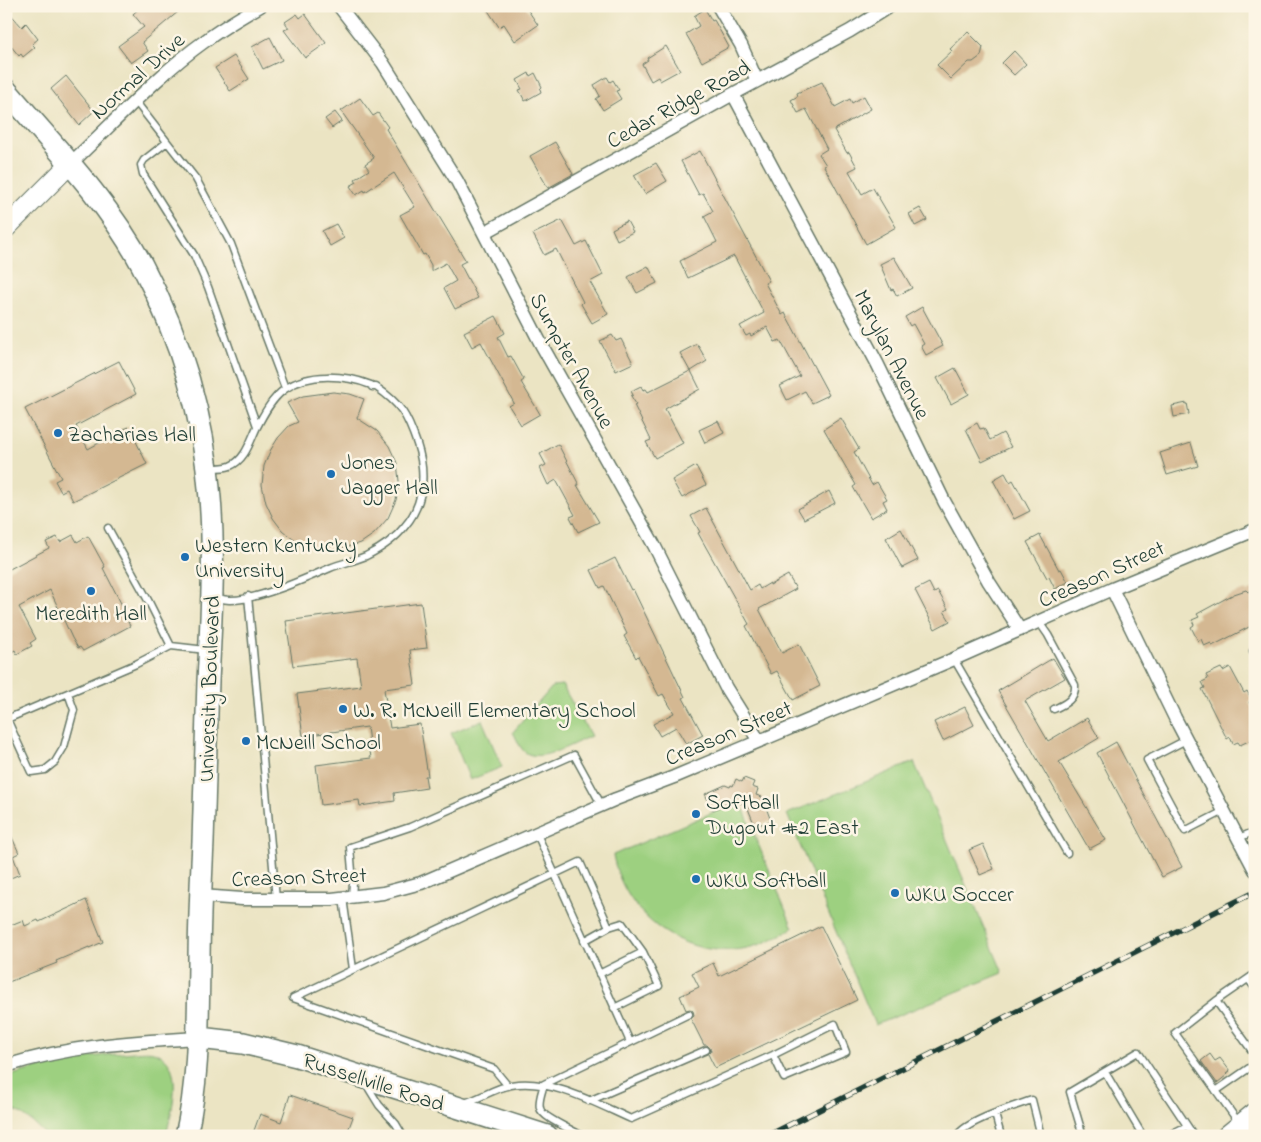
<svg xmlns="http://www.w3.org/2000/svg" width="1261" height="1142" font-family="'Indie Flower',sans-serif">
<rect width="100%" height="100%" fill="#fcf5e5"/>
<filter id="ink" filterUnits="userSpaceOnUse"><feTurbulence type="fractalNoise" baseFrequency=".02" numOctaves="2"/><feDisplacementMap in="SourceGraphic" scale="10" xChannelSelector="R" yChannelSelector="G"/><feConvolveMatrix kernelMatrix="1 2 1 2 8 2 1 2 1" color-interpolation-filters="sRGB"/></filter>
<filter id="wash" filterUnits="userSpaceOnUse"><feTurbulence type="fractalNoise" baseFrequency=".0096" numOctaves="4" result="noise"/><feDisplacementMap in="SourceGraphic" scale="20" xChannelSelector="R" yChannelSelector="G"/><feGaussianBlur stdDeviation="1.12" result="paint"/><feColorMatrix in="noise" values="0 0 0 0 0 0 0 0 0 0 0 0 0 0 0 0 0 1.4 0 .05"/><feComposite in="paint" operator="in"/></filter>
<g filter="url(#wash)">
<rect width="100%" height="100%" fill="#ebe4c3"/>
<path fill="#9dd080" stroke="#5e865a" d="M 562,685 L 591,736 C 574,743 535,767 522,749 C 518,744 516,737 513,732 L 553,686 Z
M 482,720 L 502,767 L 470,780 L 451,733 Z
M 914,762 L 1003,973 L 875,1025 L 787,814 Z
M 730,805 L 744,810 L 793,928 C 778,937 764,944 747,948 C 685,961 624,916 613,855 Z
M 148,1051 C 188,1056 172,1109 166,1136 L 47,1136 C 35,1125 23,1111 6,1108 L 6,1077 C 52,1062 100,1054 148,1051 Z"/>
<g id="blocks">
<path fill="#d4b892" d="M 142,6 L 185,6 L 142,42 L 148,51 L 131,63 L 118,46 L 144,27 L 133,14 Z
M 485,6 L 525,6 L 538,25 L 515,41 L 504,24 L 499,27 Z
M 6,9 L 22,27 L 26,23 L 38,39 L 32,44 L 35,47 L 23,57 L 21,54 L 19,56 L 6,40 Z
M 705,9 L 712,21 L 714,20 L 729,47 L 702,62 L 686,34 L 699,26 L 694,16 Z
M 297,14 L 300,18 L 305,14 L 326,43 L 305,58 L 284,30 L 289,28 L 285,22 Z
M 968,32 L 983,47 L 981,56 L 973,62 L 969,62 L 951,79 L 937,65 L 952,51 L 950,49 Z
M 270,37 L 282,60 L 263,69 L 252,47 Z
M 666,46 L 680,70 L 660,81 L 658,77 L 651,81 L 642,64 L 648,60 L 647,58 Z
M 1014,51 L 1026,64 L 1014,75 L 1002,63 Z
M 234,56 L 249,79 L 230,91 L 215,68 Z
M 529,73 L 530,76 L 535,73 L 542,87 L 540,89 L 541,92 L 525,101 L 519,90 L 522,89 L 517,80 Z
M 66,76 L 94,111 L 79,125 L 51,89 Z
M 607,77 L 610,82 L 613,80 L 619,90 L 616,91 L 621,99 L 603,110 L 596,99 L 600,96 L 594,85 Z
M 822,82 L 835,107 L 850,99 L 852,103 L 864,96 L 871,109 L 834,130 L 847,153 L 849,152 L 857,167 L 849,171 L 862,194 L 873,188 L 896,227 L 866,244 L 824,166 L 826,165 L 819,154 L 827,149 L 806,109 L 798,113 L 791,100 L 798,96 L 797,93 Z
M 360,98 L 373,116 L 378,113 L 388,127 L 386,129 L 466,261 L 460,264 L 478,298 L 455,309 L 444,288 L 456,281 L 446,263 L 431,271 L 431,265 L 425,254 L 423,255 L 400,215 L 415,207 L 394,173 L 365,192 L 364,190 L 356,195 L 350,186 L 357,182 L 355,179 L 369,170 L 365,164 L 374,158 L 341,111 Z
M 335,112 L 342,121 L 332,128 L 325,119 Z
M 555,142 L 573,174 L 548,188 L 530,156 Z
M 700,151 L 769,281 L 765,283 L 782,315 L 785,313 L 829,395 L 812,403 L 805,391 L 787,400 L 780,386 L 800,376 L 780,340 L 775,342 L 767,327 L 751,336 L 750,334 L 746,336 L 740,326 L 764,313 L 734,256 L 688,278 L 680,261 L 717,242 L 704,216 L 713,211 L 703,193 L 699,195 L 681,161 Z
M 656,163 L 667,181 L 645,194 L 634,175 Z
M 920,208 L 927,220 L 915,226 L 909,214 Z
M 562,220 L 576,246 L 586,241 L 603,275 L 590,282 L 608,314 L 592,323 L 581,304 L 583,302 L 556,249 L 544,255 L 533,234 Z
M 627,221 L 633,232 L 617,240 L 612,229 Z
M 336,224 L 344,238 L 330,246 L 322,231 Z
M 894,257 L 912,288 L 897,296 L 893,289 L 891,290 L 880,264 Z
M 648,266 L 657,283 L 637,293 L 628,277 Z
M 922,307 L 943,346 L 926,355 L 921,346 L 924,344 L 913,324 L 910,326 L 905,317 Z
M 496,316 L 505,333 L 498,337 L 508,357 L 511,356 L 524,380 L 521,382 L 540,414 L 521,425 L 509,406 L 514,403 L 481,342 L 472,347 L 464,332 Z
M 612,335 L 616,341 L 621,339 L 633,363 L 616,371 L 600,341 Z
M 697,344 L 707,361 L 691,371 L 700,389 L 665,409 L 683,443 L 655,458 L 646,442 L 651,440 L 634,405 L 636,404 L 631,396 L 633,395 L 631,391 L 641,386 L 643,390 L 646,389 L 648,392 L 690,371 L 680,353 Z
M 119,361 L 136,394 L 76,426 L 88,449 L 110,437 L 109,435 L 129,427 L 147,464 L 73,501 L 67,489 L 61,492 L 55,481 L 61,478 L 25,409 Z
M 955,368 L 969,394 L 951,404 L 937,378 Z
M 333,392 L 350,394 L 364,399 L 357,418 L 377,431 L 389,446 L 397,463 L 399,481 L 396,500 L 388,518 L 374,534 L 361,543 L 343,548 L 327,550 L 309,546 L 294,540 L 282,530 L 273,518 L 266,503 L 262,485 L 264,466 L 270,451 L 278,438 L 289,426 L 298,422 L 287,403 L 303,396 Z
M 1187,403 L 1189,414 L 1174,417 L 1172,406 Z
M 841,418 L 859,449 L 854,452 L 872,485 L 877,482 L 887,499 L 883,501 L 887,509 L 871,518 L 853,487 L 856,485 L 824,429 Z
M 718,421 L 724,433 L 705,443 L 699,430 Z
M 977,423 L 980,429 L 984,428 L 990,440 L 1003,433 L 1011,447 L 982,461 L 966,429 Z
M 1191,443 L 1198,466 L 1167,475 L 1160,453 Z
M 558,444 L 579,485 L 577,485 L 599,522 L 578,532 L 570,517 L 575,515 L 556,480 L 548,485 L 540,468 L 546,465 L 540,454 Z
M 696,466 L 706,485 L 682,498 L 672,480 Z
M 1005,473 L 1010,482 L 1013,480 L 1030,511 L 1014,519 L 993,480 Z
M 829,491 L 835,503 L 804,519 L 798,509 Z
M 706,508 L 750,590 L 758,585 L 760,589 L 770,583 L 770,585 L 788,575 L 796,589 L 759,609 L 782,653 L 799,644 L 820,686 L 793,700 L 777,671 L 771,674 L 746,626 L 749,624 L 698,533 L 700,532 L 691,516 Z
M 901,529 L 918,560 L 902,568 L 886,538 Z
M 73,535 L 77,542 L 88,536 L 105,567 L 103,568 L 130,621 L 128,622 L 130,626 L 83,651 L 80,647 L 78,648 L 72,638 L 50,590 L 19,607 L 36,639 L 30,643 L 32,646 L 17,654 L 15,650 L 6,655 L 6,571 L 49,548 L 46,542 L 57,537 L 60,542 Z
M 1040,535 L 1059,570 L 1061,569 L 1068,582 L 1055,589 L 1049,577 L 1047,578 L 1027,542 Z
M 615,558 L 631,590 L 633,589 L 685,697 L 683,698 L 703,735 L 686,744 L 676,727 L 660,736 L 653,724 L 674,713 L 663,694 L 659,696 L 638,656 L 636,658 L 624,636 L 627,634 L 604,586 L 600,588 L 591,570 Z
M 929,583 L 934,593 L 938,591 L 948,609 L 944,611 L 950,621 L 935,629 L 915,590 Z
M 1255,588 L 1255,624 L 1212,646 L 1211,643 L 1204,646 L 1201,639 L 1198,641 L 1191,627 L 1194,625 L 1192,620 L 1199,617 L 1197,614 L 1234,594 L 1246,590 L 1248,592 Z
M 421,603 L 427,648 L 410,650 L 415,685 L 384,689 L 390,728 L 420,724 L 428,776 L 425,776 L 427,788 L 394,793 L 395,801 L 360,806 L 359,800 L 321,805 L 316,765 L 371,758 L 367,727 L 303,736 L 297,694 L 361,686 L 357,658 L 293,666 L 286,621 Z
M 1053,658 L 1065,678 L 1025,701 L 1048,741 L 1087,718 L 1099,738 L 1059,762 L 1106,840 L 1089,849 L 998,691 Z
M 1230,667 L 1244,693 L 1247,691 L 1252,700 L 1249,702 L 1255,713 L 1255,738 L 1240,745 L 1238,742 L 1233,744 L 1230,737 L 1227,739 L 1202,689 L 1205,688 L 1202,682 L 1208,679 L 1206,675 L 1221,668 L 1223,671 Z
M 965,707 L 974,725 L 943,741 L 934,722 Z
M 1116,742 L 1182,867 L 1162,877 L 1097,753 Z
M 744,778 L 754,782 L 752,787 L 758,789 L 756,795 L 762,797 L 771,821 L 755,826 L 747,806 L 733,800 L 713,810 L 705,794 L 725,785 L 730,787 L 731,785 L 733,786 L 736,779 L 742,782 Z
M 6,824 L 19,853 L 13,856 L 20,874 L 6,880 Z
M 983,844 L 994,869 L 980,875 L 969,850 Z
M 86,900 L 103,942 L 89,948 L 89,947 L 56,961 L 57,963 L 6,983 L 6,927 L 23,920 L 25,926 L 38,920 L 39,922 Z
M 821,926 L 857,1000 L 715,1068 L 708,1054 L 711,1051 L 710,1048 L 707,1045 L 704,1045 L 691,1019 L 694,1015 L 693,1011 L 690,1009 L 686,1010 L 680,996 L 699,987 L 692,973 L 713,963 L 719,976 Z
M 1210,1054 L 1215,1061 L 1220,1058 L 1230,1071 L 1226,1074 L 1227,1075 L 1217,1083 L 1201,1061 Z
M 290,1095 L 353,1117 L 346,1136 L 252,1136 L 260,1114 L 281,1122 Z"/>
</g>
</g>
<g filter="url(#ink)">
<use href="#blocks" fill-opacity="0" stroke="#676" stroke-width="1"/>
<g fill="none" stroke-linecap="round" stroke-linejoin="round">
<g stroke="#676" stroke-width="9">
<path id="lane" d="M 136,102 L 196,179 L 231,244 L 285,388
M 167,142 L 144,160 L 141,165 L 143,174 L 194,255 L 208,287 L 257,426
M 211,468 C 217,468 225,468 230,466 C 245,460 250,442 256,429 C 263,415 272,398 285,389 C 309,372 345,375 371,385 L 372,387 L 376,387 C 401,404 407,415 417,444 C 426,471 425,503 405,526 C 396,538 380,549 366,556 C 354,561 342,563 330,568 C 305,579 255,601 229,600 C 224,600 219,598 214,597
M 108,528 L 149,602 L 171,646
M 248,596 L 276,899
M 1039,622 L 1048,635 L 1075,685 C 1076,699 1065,704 1054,709
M 1255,650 L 1253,651 L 1255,655
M 954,659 L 1067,853
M 68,693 L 74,710 L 64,747 L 55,762 L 45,770 L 31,772 L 7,719 L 136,664 L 171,646 L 206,650
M 1186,740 L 1147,760 L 1185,831 L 1224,811
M 537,834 L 630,1042
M 1239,838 L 1255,831
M 352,897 L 353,883 L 350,847 L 410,827 L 574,755 L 602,806
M 343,898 L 353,969
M 584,941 L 609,927 L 622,923 L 643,952 L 659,986 L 614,1008
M 599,974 L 643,952
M 1255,974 L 1216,1001 L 1255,1055
M 1248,979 L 1255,988
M 1216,1001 L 1175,1033 L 1239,1123
M 1105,1072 L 1143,1136
M 366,1084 L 379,1105 L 396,1124 L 403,1136
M 508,1086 L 494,1069 L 293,998 L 580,862 L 609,927
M 1216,1091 L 1255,1064
M 589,1101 L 706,1050
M 464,1103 C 480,1099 494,1088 511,1085 C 551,1078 595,1103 631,1119 L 773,1055 L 835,1024 L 846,1052 L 784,1078 L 773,1055
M 995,1114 L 1001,1136
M 582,1136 C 573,1130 541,1117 540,1108 C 538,1101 542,1092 544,1084 L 689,1014
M 957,1136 C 965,1121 1015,1106 1032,1100 L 1041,1136
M 1083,1136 L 1070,1092 L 1138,1052 L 1194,1136
M 1167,1136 L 1187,1126"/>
</g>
<g stroke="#676" stroke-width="15">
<path id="street" d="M 339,6 L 383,63 L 457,181 L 541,344 L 654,545 L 726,688 L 759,741
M 718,6 L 741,45 L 757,81
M 733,94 L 877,363 L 944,501 L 989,582 L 1020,630
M 70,164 C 114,123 156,76 205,41 C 222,28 241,17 260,6
M 484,233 L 733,94 L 850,31 L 890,6
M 1112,589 L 1175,718 L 1255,870
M 201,896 L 242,899 L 332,899 L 383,893 L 421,883 L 616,799 L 674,777 L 954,659 L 1112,589 L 1255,530
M 6,1066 C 72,1045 131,1042 199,1038"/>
</g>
<g stroke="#676" stroke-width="21">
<path id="secondary" d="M 6,228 L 70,164"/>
</g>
<g stroke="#676" stroke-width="24">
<path id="primary" d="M 6,90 C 54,146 107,200 142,265 C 180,337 204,417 210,498 C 215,559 211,621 208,681 C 206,735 205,789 203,842 C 201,883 199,924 199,965 C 198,1022 199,1079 186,1136
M 199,1038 L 243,1043 L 297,1056 L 547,1136
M 1228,1136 L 1255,1114"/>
</g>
<use href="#lane" stroke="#fff" stroke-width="6"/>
<use href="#street" stroke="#fff" stroke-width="12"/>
<use href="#secondary" stroke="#fff" stroke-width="19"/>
<use href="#primary" stroke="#fff" stroke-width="21"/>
<g stroke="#1f3d34" stroke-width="5.5">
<path id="rail" d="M 767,1136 L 1255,892"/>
</g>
<use href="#rail" stroke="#fcf5e5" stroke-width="4" stroke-dasharray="11" stroke-linecap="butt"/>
</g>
</g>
<g fill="#1f6fb2" stroke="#fcf5e5" stroke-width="2">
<circle cx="58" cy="433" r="5"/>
<circle cx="331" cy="474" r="5"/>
<circle cx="185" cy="557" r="5"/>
<circle cx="91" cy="591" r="5"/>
<circle cx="343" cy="709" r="5"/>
<circle cx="246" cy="741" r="5"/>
<circle cx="696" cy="814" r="5"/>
<circle cx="696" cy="879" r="5"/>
<circle cx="895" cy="893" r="5"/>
</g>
<g text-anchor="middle" stroke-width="5" stroke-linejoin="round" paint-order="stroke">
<g font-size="22" fill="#1f3d34" stroke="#fcf5e5">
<text transform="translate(137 75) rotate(-42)" y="8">Normal Drive</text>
<text transform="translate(678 103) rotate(-29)" y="8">Cedar Ridge Road</text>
<text transform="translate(893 354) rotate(63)" y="8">Marylan Avenue</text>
<text transform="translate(573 360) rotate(61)" y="8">Sumpter Avenue</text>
<text transform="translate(1101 573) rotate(-24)" y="8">Creason Street</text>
<text transform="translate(208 689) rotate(-88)" y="8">University Boulevard</text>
<text transform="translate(728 732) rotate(-23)" y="8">Creason Street</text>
<text transform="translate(299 876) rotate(-2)" y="8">Creason Street</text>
<text transform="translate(374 1081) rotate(18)" y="8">Russellville Road</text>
</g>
<g font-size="22" fill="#1f3d34" stroke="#fcf5e5" text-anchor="start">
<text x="68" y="441">Zacharias Hall</text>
<text x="341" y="469">Jones<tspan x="341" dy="25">Jagger Hall</tspan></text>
<text x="195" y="552">Western Kentucky<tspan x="195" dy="25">University</tspan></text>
<text x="91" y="620" text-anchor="middle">Meredith Hall</text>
<text x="353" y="717">W. R. McNeill Elementary School</text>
<text x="256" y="749">McNeill School</text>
<text x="706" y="809">Softball<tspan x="706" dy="25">Dugout #2 East</tspan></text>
<text x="706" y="887">WKU Softball</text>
<text x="905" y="901">WKU Soccer</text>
</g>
</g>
<rect width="1261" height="1142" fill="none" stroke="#fcf5e5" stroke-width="25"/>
</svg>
